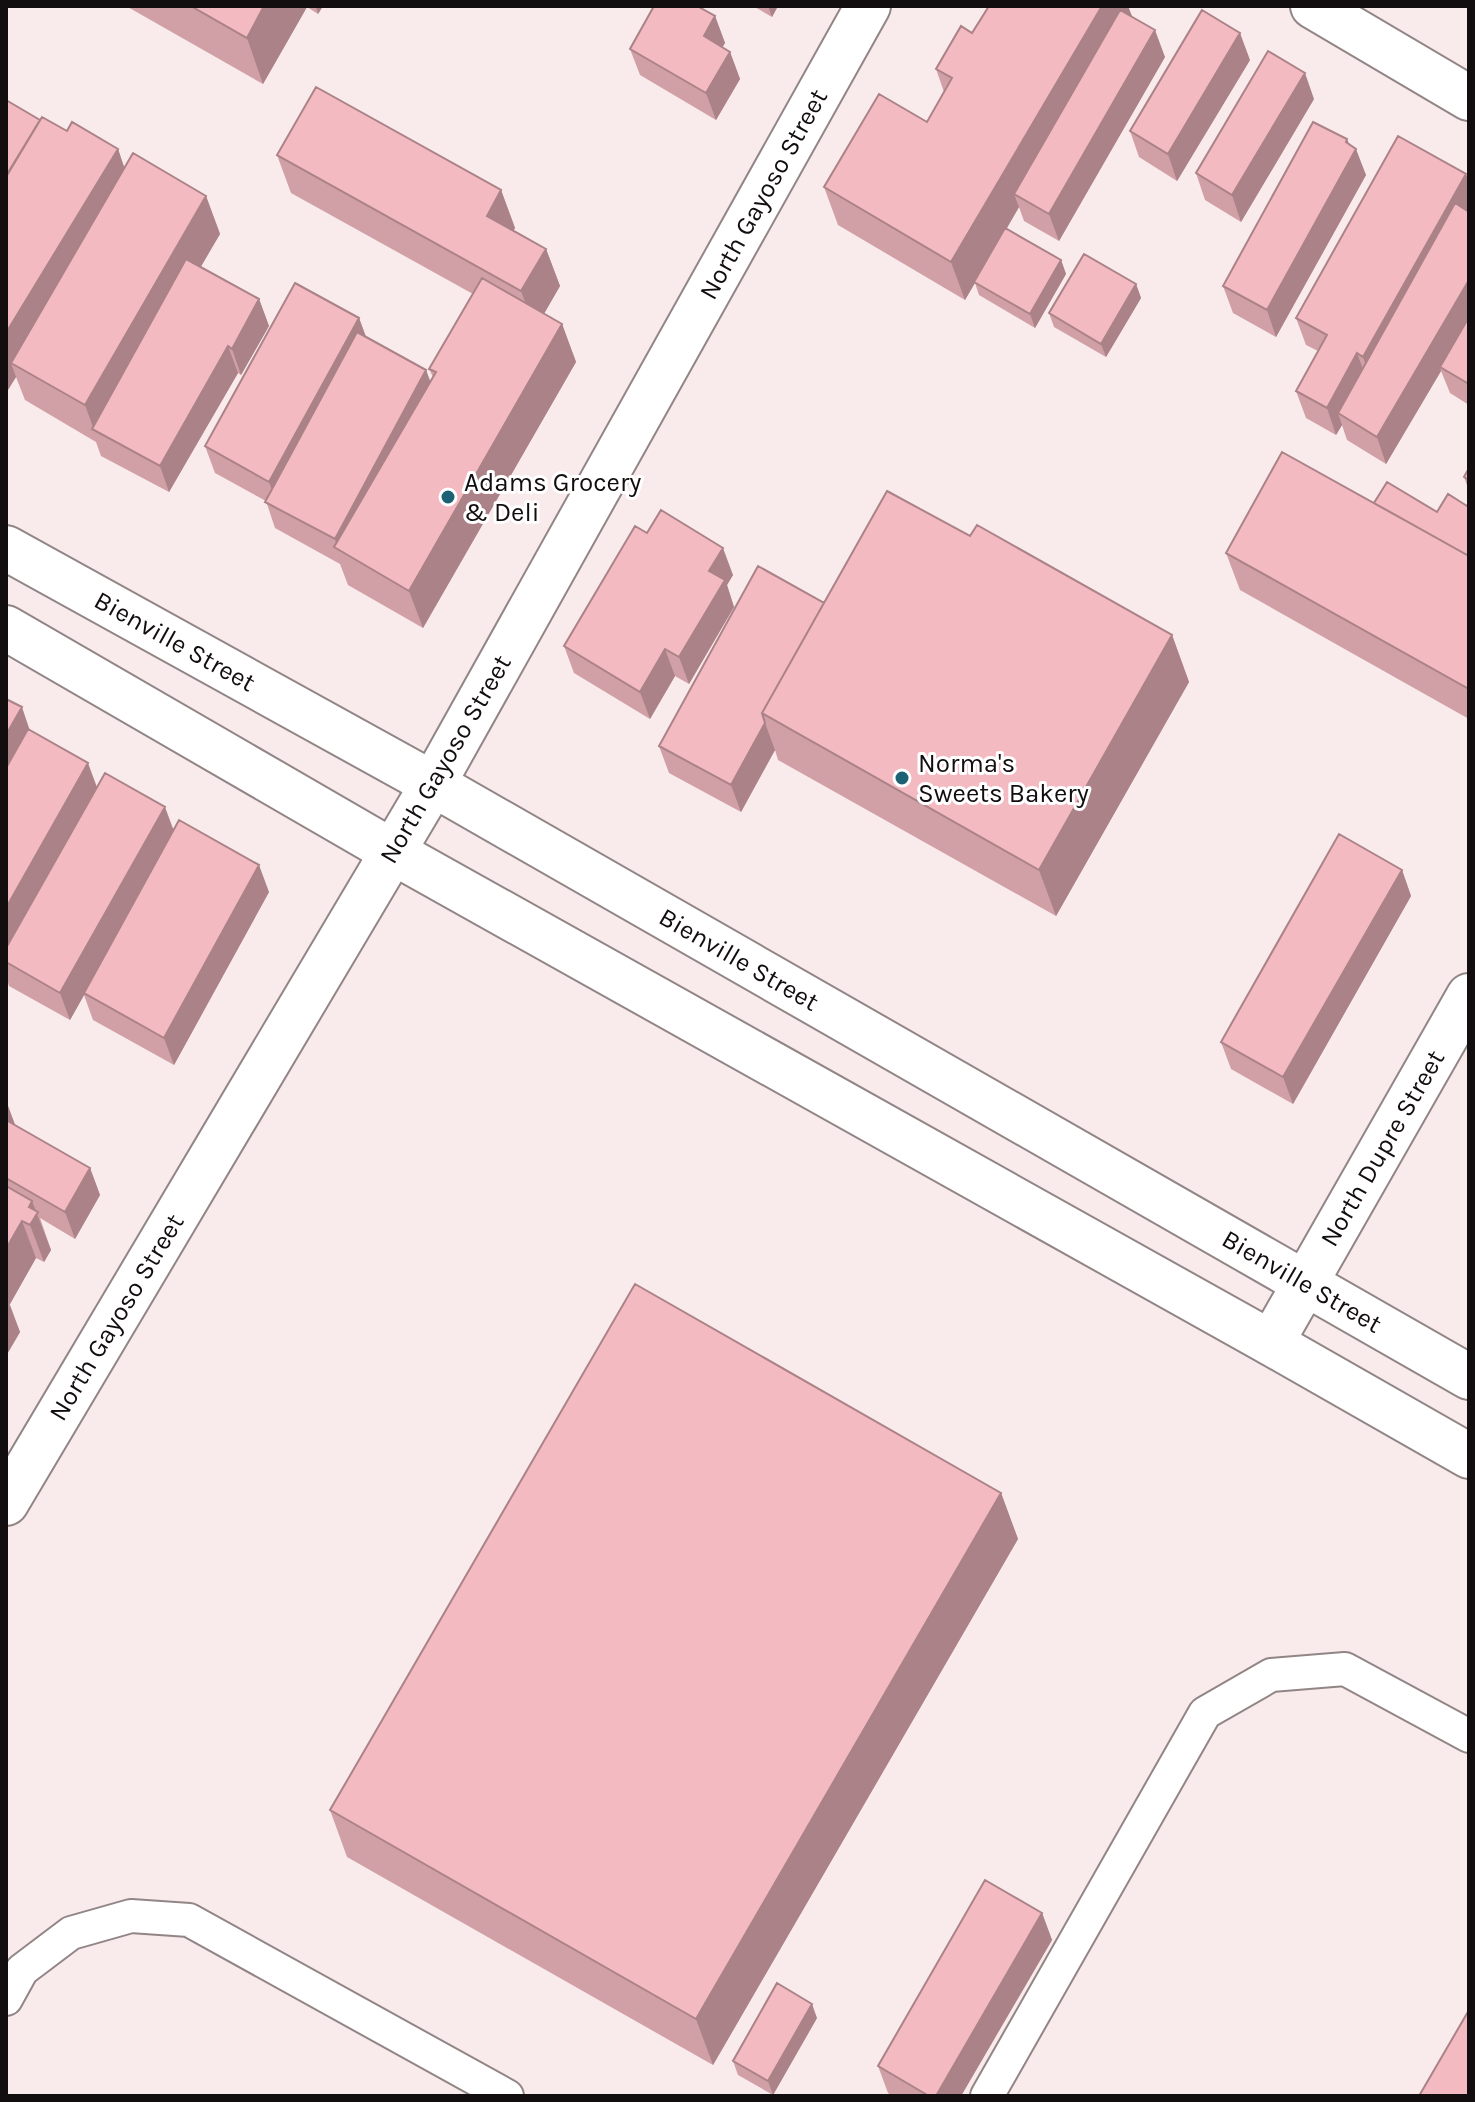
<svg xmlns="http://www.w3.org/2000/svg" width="1475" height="2102" font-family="Karla,sans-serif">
<rect width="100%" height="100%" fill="#f9eaeb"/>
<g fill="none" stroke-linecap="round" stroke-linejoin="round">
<g stroke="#928586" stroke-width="36">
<path id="lane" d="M 6,1999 L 22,1970 L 71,1933 L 131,1916 L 189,1920 L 507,2096
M 987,2096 L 1205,1713 L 1271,1675 L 1345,1669 L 1469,1736"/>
</g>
<g stroke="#928586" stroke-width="48">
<path id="street" d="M 1313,6 L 1469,98
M 1271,1343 L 1469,996
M 6,1503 L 433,784 L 868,6"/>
</g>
<g stroke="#928586" stroke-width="48">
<path id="secondary" d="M 6,548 L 433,784 L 1469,1377
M 6,628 L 393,852 L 1271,1343 L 1469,1456"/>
</g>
<use href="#lane" stroke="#fff" stroke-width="32"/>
<use href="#street" stroke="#fff" stroke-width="44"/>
<use href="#secondary" stroke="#fff" stroke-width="44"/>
</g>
<path fill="#d1a0a6" d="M 126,6 L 323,6 L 318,14 L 307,7 L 263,84 Z
M 753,6 L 778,6 L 772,17 Z
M 715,16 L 725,43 L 722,47 L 730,52 L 740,79 L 716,120 L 640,75 L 630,49 Z
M 1131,16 L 1165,57 L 1059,241 L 1024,221 L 1019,207 L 1007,228 L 1061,260 L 1066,274 L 1035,328 L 979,295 L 975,283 L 965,300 L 838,225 L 824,187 L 927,122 L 944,92 L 936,69 L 972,33 Z
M 1250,60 L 1177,181 L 1139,157 L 1130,131 Z
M 1314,99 L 1241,222 L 1205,200 L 1196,173 Z
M 40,120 L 67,131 L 118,149 L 124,168 L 206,196 L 220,234 L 200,267 L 259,299 L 269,326 L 241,375 L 238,373 L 169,492 L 101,456 L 96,442 L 25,400 L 16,377 L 6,393 Z
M 1349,144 L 1366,175 L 1276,337 L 1233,313 L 1223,286 Z
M 277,155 L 501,190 L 515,228 L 513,231 L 546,249 L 560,286 L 544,314 L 562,324 L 576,362 L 423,628 L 348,585 L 340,564 L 275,528 L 266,501 L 215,473 L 205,446 L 359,318 L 366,337 L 426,370 L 430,381 L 433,377 L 429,369 L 473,294 L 291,193 Z
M 1469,181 L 1469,405 L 1450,393 L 1441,371 L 1386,464 L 1347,440 L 1342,425 L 1336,435 L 1306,418 L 1296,391 L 1318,351 L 1306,345 L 1296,318 Z
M 1136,284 L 1141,298 L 1106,357 L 1054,327 L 1049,313 Z
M 1469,468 L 1469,491 L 1464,477 Z
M 1374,503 L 1437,512 L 1467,506 L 1469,503 L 1469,719 L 1240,590 L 1226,553 Z
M 647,533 L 733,575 L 727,585 L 734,607 L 689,684 L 675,676 L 650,719 L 574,673 L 564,646 Z
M 970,536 L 1172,635 L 1189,682 L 1056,916 L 778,760 L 775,750 L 741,812 L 669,773 L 659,746 Z
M 6,699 L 30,731 L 97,788 L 174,829 L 269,892 L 174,1065 L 93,1020 L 84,995 L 70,1020 L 9,986 L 6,976 Z
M 1402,870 L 1411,896 L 1293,1104 L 1231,1069 L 1221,1042 Z
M 6,1103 L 15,1125 L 90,1168 L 100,1195 L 75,1239 L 40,1218 L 51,1250 L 44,1262 L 36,1258 L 9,1305 L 20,1332 L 6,1356 Z
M 1001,1493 L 1018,1539 L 713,2065 L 347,1857 L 330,1810 Z
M 1042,1913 L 1052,1940 L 961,2096 L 893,2096 L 888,2093 L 878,2066 Z
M 817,2018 L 773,2095 L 738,2075 L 733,2061 Z"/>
<path fill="#aa8287" d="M 264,6 L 307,7 L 263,84 L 247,38 Z
M 316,6 L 323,6 L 318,14 Z
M 768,6 L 778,6 L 772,17 Z
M 1102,6 L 1128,6 L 1132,16 L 1014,194 L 1019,207 L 965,300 L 951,262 Z
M 715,16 L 725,43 L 713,63 L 704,36 Z
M 1155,30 L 1165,57 L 1059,241 L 1049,214 Z
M 1240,33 L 1250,60 L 1177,181 L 1168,154 Z
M 730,52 L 740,79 L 716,120 L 706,93 Z
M 1305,73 L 1314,99 L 1241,222 L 1232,195 Z
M 1347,139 L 1353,154 L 1356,149 L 1366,175 L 1276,337 L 1267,310 Z
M 118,149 L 131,187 L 11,363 L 16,377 L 6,393 L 6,333 Z
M 1466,174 L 1469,181 L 1469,214 L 1373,384 L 1363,357 Z
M 501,190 L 515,228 L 501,254 L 487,216 Z
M 206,196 L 220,234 L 103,435 L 94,430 L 85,405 Z
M 546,249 L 560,286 L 535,329 L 521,291 Z
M 1061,260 L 1066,274 L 1035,328 L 1030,314 Z
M 1469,280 L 1469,324 L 1440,367 L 1441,371 L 1386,464 L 1377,437 Z
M 1136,284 L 1141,298 L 1106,357 L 1101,344 Z
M 259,299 L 269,326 L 241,375 L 232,349 Z
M 359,318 L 369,345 L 279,508 L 269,482 Z
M 562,324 L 576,362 L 423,628 L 409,591 Z
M 228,346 L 238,373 L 169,492 L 160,466 Z
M 1357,353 L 1367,380 L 1338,413 L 1342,425 L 1336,435 L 1327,408 Z
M 426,370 L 436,397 L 338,550 L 335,539 Z
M 723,548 L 733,575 L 727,585 L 734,607 L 689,684 L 679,657 L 709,571 Z
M 1172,635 L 1189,682 L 1056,916 L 1039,870 Z
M 665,649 L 675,676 L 650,719 L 640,692 Z
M 22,707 L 31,734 L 6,779 L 6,735 Z
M 765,723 L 775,750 L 741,812 L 731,785 Z
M 88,763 L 98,790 L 6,953 L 6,908 Z
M 165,807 L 175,834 L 70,1020 L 60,993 Z
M 259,865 L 269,892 L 174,1065 L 164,1038 Z
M 1402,870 L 1411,896 L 1293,1104 L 1283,1077 Z
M 7,1103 L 17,1130 L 6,1132 L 6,1105 Z
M 90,1168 L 100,1195 L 75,1239 L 65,1212 Z
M 32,1201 L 51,1250 L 44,1262 L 30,1225 L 29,1207 Z
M 22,1221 L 36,1258 L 9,1306 L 10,1305 L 20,1332 L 6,1356 L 6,1249 Z
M 1001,1493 L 1018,1539 L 713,2065 L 696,2019 Z
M 1042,1913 L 1052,1940 L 961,2096 L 936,2096 Z
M 812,2004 L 817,2018 L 773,2095 L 768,2081 Z"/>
<path fill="#f3bac1" stroke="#aa8287" stroke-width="2" d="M 191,6 L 264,6 L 247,38 Z
M 654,6 L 697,6 L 715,16 L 704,36 L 730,52 L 706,93 L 630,49 Z
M 989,6 L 1102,6 L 951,262 L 824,187 L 879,94 L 927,122 L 952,78 L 936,69 L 961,26 L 972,33 Z
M 1120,10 L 1155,30 L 1049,214 L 1014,194 Z
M 1202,10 L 1240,33 L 1168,154 L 1130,131 Z
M 1268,51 L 1305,73 L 1232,195 L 1196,173 Z
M 316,87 L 501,190 L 487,216 L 546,249 L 521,291 L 277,155 Z
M 6,100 L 40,120 L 6,176 Z
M 42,117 L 67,131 L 72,122 L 118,149 L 6,333 L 6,177 Z
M 1313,122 L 1347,139 L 1346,142 L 1356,149 L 1267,310 L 1223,286 Z
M 1398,136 L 1466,174 L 1363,357 L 1357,353 L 1327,408 L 1296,391 L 1327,335 L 1296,318 Z
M 133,153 L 206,196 L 85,405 L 11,363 Z
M 1455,203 L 1469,212 L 1469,280 L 1377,437 L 1338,413 Z
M 1005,228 L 1061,260 L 1030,314 L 974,282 Z
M 1084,254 L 1136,284 L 1101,344 L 1049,313 Z
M 186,259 L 259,299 L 232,349 L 228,346 L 160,466 L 92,429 Z
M 482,278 L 562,324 L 409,591 L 334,547 L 436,372 L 429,369 Z
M 295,283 L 359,318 L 269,482 L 205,446 Z
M 1469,317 L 1469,384 L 1440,367 Z
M 357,332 L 426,370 L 335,539 L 265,502 Z
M 1282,452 L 1469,556 L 1469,689 L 1226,553 Z
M 1469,468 L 1469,480 L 1464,477 Z
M 1387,482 L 1437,512 L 1448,494 L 1467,506 L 1469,503 L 1469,556 L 1374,503 Z
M 887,491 L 970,536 L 977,525 L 1172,635 L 1039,870 L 762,713 Z
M 661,510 L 723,548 L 709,571 L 725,580 L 679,657 L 665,649 L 640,692 L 564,646 L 635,526 L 647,533 Z
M 758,566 L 824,603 L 762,713 L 765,723 L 731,785 L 659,746 Z
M 6,699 L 22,707 L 6,735 Z
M 28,729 L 88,763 L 6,908 L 6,768 Z
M 105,773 L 165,807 L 60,993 L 6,962 L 6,948 Z
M 179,820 L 259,865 L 164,1038 L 84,993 Z
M 1339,834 L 1402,870 L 1283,1077 L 1221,1042 Z
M 6,1120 L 90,1168 L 65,1212 L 6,1178 Z
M 6,1186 L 32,1201 L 29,1207 L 38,1212 L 30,1225 L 22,1221 L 6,1249 Z
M 635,1284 L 1001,1493 L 696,2019 L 330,1810 Z
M 985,1880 L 1042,1913 L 936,2096 L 929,2096 L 878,2066 Z
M 777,1983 L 812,2004 L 768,2081 L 733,2061 Z
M 1469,2010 L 1469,2096 L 1419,2096 Z"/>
<g fill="#1d6174" stroke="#fff" stroke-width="3">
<circle cx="448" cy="497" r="8"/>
<circle cx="902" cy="778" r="8"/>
</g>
<g text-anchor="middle" stroke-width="6" stroke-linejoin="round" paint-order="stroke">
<g font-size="26" fill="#120d0e" stroke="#fff">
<text transform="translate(763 194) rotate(-61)" y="9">North Gayoso Street</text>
<text transform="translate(175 641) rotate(29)" y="9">Bienville Street</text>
<text transform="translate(445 759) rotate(-60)" y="9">North Gayoso Street</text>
<text transform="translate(739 959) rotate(30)" y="9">Bienville Street</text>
<text transform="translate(1382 1148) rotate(-60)" y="9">North Dupre Street</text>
<text transform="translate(1302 1281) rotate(30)" y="9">Bienville Street</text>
<text transform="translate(116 1317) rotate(-59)" y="9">North Gayoso Street</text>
</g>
<g font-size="26" fill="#120d0e" stroke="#fff" text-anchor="start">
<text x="464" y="491">Adams Grocery<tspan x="464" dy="30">&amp; Deli</tspan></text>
<text x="918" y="772">Norma's<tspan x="918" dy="30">Sweets Bakery</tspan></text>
</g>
</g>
<rect width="1475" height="2102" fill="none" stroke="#120d0e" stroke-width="16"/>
</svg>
